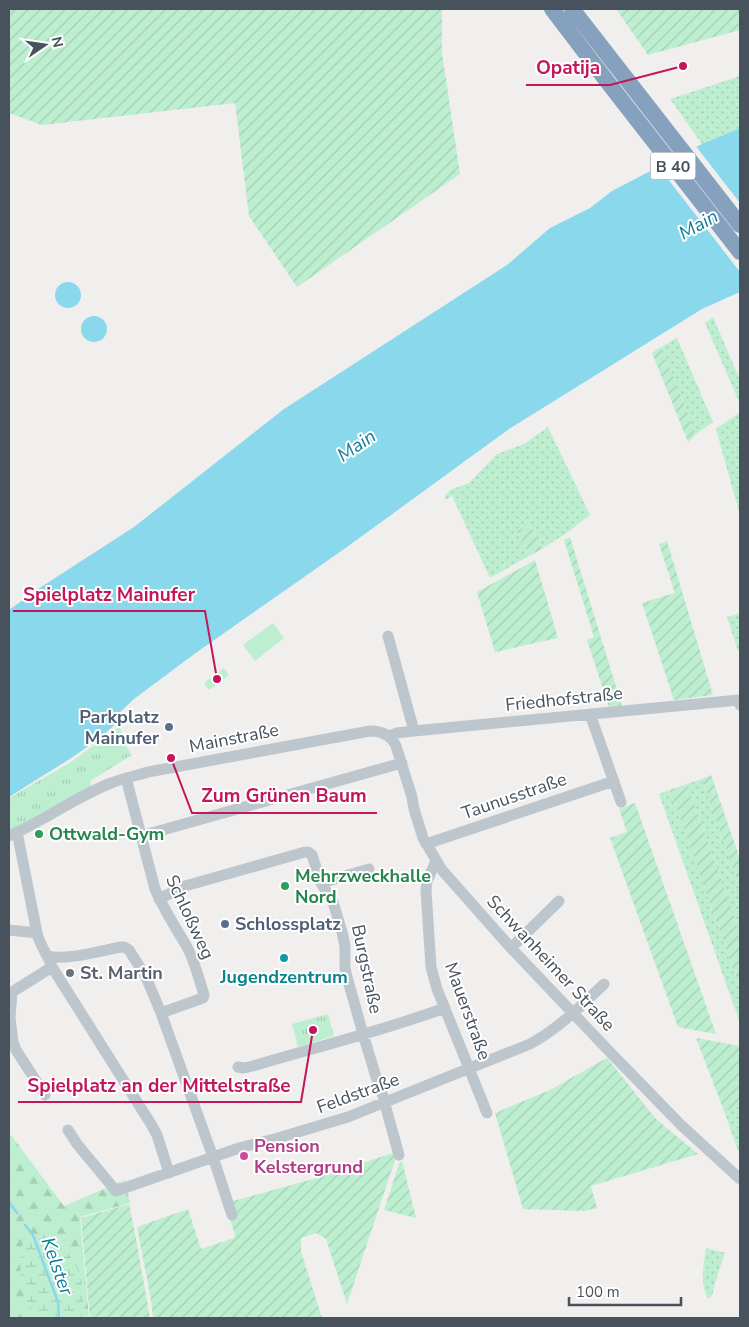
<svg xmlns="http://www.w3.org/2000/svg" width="749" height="1327" font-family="'Nunito Sans',sans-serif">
<defs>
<pattern id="grass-dots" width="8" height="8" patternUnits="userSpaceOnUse" patternTransform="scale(1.25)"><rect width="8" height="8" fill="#bdeed0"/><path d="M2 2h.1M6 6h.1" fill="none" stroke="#a4ceb5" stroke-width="1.8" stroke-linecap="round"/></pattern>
<pattern id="forest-firs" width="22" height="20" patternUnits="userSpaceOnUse" patternTransform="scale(1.25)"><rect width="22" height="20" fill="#bdeed0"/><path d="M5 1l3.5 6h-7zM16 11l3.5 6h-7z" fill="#a4ceb5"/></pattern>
<pattern id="wetland-marsh" width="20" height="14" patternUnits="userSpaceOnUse" patternTransform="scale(1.25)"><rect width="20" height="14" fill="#bdeed0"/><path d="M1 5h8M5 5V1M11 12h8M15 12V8" fill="none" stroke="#a4ceb5"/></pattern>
<pattern id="park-tufts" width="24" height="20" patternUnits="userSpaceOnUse" patternTransform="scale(1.25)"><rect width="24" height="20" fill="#bdeed0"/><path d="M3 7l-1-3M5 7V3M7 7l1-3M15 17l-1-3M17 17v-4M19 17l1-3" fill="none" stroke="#a4ceb5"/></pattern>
<pattern id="garden-furrows" width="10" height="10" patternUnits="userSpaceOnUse" patternTransform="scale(1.25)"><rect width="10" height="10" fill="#bdeed0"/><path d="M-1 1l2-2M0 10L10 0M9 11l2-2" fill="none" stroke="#a4ceb5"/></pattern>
</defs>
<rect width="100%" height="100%" fill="#f1eeee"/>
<path fill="url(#grass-dots)" d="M 740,76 L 740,128 L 702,144 L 670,99 Z
M 713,317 L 740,380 L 740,404 L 705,323 Z
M 677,338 L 713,422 L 696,434 L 661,347 Z
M 740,412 L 740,516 L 716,429 Z
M 548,427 L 590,515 L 568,532 L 542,549 L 530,524 L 517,531 L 529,556 L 490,578 L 452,496 L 445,500 L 445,496 L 450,490 L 469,483 L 497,454 L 524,444 Z
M 740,613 L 740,650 L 738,651 L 727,617 Z
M 702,779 L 740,889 L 740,933 L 687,784 Z
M 670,790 L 740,988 L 740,1023 L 659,794 Z
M 740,1106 L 740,1156 L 724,1111 Z
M 706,1248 L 725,1253 C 720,1268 715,1281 712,1296 L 708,1298 C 699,1283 704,1264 706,1248 Z"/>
<path fill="url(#forest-firs)" d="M 11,1135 L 64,1206 L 125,1180 L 130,1203 L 80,1217 L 89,1318 L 81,1318 C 90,1282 76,1266 58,1237 L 23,1293 L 33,1310 L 34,1318 L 9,1318 L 9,1137 Z"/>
<path fill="url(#wetland-marsh)" d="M 39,1233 L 58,1237 C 76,1266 90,1282 81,1318 L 34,1318 C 32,1305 26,1303 23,1292 C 18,1275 21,1257 23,1239 Z"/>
<path fill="url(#park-tufts)" d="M 224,668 L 229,675 L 209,690 L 204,683 Z
M 120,726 L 123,741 L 132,755 L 90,781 L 92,789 L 9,831 L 9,798 L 71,762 Z
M 328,1014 L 334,1036 L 298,1047 L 292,1024 Z"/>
<path fill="url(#garden-furrows)" d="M 9,9 L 442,9 L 442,53 L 460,174 L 297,287 L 249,216 L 235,103 L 42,125 L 9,113 Z
M 616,9 L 740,9 L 740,30 L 648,55 Z
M 661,347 L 696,434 L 688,442 L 652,353 Z
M 530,524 L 542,549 L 529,556 L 517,531 Z
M 570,537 L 622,706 L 609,707 L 587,640 L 594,637 L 564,540 Z
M 667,541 L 713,695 L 674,700 L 642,603 L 675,593 L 659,544 Z
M 535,560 L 558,638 L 495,652 L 477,592 Z
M 711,775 L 740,859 L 740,889 L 702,779 Z
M 687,784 L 740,933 L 740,988 L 670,790 Z
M 635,803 L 716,1034 L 678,1027 L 610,838 L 627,832 L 619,809 Z
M 696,1038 L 740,1046 L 740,1106 L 724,1111 Z
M 607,1058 L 656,1119 L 698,1154 L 591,1186 L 597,1208 L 584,1211 L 523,1209 L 495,1113 L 550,1090 Z
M 396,1152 L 396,1157 L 347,1304 L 326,1239 L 316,1233 L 301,1238 L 301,1251 L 322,1318 L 153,1318 L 151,1300 L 137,1227 L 188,1209 L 201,1249 L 234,1238 L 235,1235 L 230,1220 L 233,1201 L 317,1178 Z
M 402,1161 L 416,1218 L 384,1210 L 399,1164 Z
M 129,1204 L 135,1233 L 150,1318 L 90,1318 L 81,1218 Z"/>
<path fill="#bdeed0" d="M 273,623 L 284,638 L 255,661 L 243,645 Z"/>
<path fill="#8ad8eb" d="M 740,128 L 740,292 L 702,309 L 509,429 L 347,547 L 197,652 L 134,699 L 118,714 L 117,717 L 119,721 C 86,752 46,773 9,797 L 9,610 L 38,589 L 134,527 L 284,409 L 507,265 L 550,228 L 590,208 L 612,191 L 702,144 Z
M55 295a13 13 0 1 1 26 0a13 13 0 1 1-26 0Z
M81 329a13 13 0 1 1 26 0a13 13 0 1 1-26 0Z"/>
<path fill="#f1eeee" d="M 695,145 L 740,203 L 740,272 L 657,165 Z"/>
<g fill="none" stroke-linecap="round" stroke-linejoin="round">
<path stroke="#8ad8eb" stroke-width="2.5" d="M 9,1202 L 17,1213
M 25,1225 L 33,1235 L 58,1302 L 59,1318"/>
<path stroke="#bdc6cd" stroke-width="11" d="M 388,636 L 414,731
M 590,714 L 621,802
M 389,736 L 397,733 L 414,731 L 739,700 L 740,705
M 126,778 L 155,889 C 164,910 176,928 187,947 C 195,962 199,979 204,995 L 203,998 L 161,1013
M 17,832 L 37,933 C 40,946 48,955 52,967 L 151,1124 L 157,1135 L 169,1173
M 9,836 C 44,821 75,797 111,783 C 123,778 136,776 148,772 L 370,731 C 382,731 391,735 396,746 L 412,797 L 414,809 L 423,838 L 442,870 L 511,948 L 608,1050 L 681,1125 L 740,1179
M 141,836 L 402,763
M 426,844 L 614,781
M 436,861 L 427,881 L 426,890 L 431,967 L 437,989 L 487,1113
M 321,883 L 369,869
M 159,899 L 185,886 L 305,852 L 308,852 L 312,855 L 321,883 L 333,902 L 342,932 L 345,946 L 345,968 L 347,977 L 363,1034 L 376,1077 L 384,1099 L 386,1108 L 399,1155
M 9,930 L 37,933
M 511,948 L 559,901
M 48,956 C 65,961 103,950 121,947 L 124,947 L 129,950 L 146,977 L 161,1013 L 213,1157 L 232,1215
M 238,1067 L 244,1068 L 253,1066 C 317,1047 382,1031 445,1008
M 45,1095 L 16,1050 L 13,1042 L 10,1018 L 12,992 L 52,967
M 68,1130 L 77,1144 L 116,1191 L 239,1148 L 278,1138 L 348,1117 L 530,1044 C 558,1029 581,1006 604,984"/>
<path stroke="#86a1bd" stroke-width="16" d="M 552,9 L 606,80 L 740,252
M 572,9 L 740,225"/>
</g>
<g fill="#5c6f8a" stroke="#fff" stroke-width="2">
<circle cx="169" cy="727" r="5"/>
<circle cx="225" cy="924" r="5"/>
</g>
<g fill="#2e9e5b" stroke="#fff" stroke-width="2">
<circle cx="39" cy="834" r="5"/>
<circle cx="285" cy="886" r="5"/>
</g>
<circle fill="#0f9aa8" stroke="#fff" stroke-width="2" cx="284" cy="958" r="5"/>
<circle fill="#6b7280" stroke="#fff" stroke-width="2" cx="70" cy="973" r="5"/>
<circle fill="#d1479c" stroke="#fff" stroke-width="2" cx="244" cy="1156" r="5"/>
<g text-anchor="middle" stroke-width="4" stroke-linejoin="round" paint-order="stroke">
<rect fill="#fff" stroke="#7e868d" stroke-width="1" x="650.5" y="152.5" width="45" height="27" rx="4"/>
<g font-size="16" font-weight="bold" fill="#47525c">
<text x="673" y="172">B 40</text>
</g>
<g font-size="18" fill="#47525c" stroke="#fff">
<text transform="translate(564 699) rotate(-6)" y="6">Friedhofstraße</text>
<text transform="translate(234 738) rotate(-11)" y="6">Mainstraße</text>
<text transform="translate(514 796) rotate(-19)" y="6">Taunusstraße</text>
<text transform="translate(190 917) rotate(65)" y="6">Schloßweg</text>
<text transform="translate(551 963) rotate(47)" y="6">Schwanheimer Straße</text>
<text transform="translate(367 969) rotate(78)" y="6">Burgstraße</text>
<text transform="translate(468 1011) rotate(70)" y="6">Mauerstraße</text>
<text transform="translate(358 1093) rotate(-20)" y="6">Feldstraße</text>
</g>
<g font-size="18" font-weight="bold" fill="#4e5e75" stroke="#fff" text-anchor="end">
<text x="159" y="723">Parkplatz<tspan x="159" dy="21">Mainufer</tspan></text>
<text x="235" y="930" text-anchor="start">Schlossplatz</text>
</g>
<g font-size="18" font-weight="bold" fill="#27864d" stroke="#fff" text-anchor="start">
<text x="49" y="840">Ottwald-Gym</text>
<text x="295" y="882">Mehrzweckhalle<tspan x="295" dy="21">Nord</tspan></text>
</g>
<g font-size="18" font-weight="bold" fill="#5b616d" stroke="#fff" text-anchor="start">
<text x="80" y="979">St. Martin</text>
</g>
<g font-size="18" font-weight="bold" fill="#0d838f" stroke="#fff">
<text x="284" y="983">Jugendzentrum</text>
</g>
<g font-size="18" font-weight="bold" fill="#b23c85" stroke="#fff" text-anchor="start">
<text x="254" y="1152">Pension<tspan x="254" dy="21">Kelstergrund</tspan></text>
</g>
<g font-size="19" font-style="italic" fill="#0d7d99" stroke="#fff">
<text transform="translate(698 224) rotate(-29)" y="7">Main</text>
<text transform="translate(356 445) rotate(-34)" y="7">Main</text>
<text transform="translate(58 1266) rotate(70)" y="7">Kelster</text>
</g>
</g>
<path fill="none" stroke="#c2185b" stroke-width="2" d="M683 66L610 85H526M217 679L205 611H13M171 758L192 813H377M313 1030L301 1102H18"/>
<g fill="#c2185b" stroke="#fff" stroke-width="2">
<circle cx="683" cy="66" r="5"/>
<circle cx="217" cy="679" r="5"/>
<circle cx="171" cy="758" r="5"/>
<circle cx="313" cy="1030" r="5"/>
</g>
<g font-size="19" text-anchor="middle" font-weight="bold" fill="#c2185b" stroke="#fff" stroke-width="4" stroke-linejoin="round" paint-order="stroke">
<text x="568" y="74">Opatija</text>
<text x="109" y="601">Spielplatz Mainufer</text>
<text x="284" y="802">Zum Grünen Baum</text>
<text x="159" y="1092">Spielplatz an der Mittelstraße</text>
</g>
<rect width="749" height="1327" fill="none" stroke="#47525c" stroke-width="20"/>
<g transform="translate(45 45) rotate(77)" stroke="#ffffff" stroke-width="4" paint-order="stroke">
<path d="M0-4L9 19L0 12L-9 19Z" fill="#47525c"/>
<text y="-8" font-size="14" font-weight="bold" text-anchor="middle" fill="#47525c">N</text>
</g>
<path d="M569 1297v8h112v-8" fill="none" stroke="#47525c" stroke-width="2.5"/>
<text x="576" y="1297" font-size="15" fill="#47525c" stroke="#ffffff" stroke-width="4" paint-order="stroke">100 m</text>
</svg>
